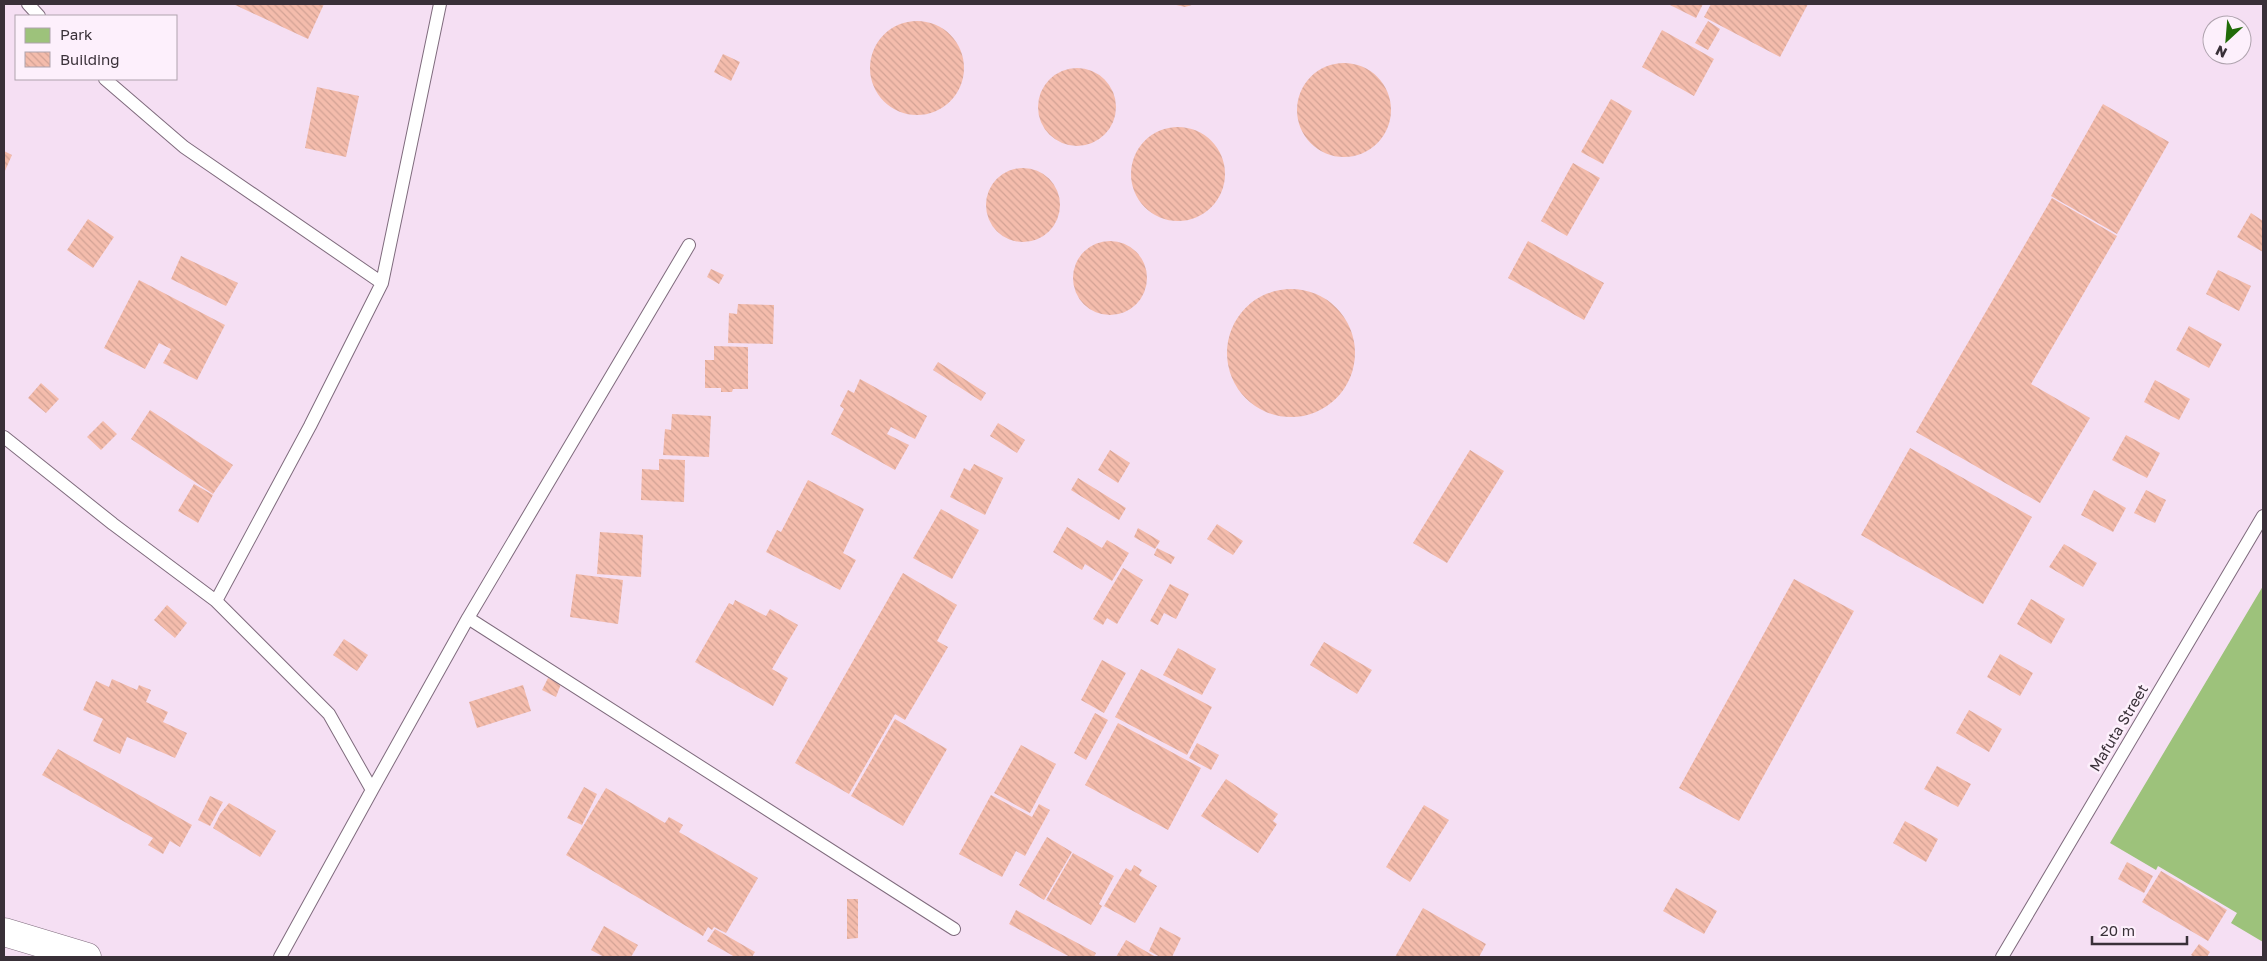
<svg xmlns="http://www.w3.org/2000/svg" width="2267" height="961" font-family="'Golos Text',sans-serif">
<defs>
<pattern id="building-back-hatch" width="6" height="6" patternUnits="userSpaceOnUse" patternTransform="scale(1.25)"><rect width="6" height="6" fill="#f4bcac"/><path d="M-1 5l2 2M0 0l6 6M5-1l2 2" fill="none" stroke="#d2a295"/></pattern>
</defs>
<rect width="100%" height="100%" fill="#f5dff3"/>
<path fill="#9dc27b" d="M 2263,586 L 2263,942 L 2231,923 L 2237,913 L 2158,866 L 2156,870 L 2110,843 Z"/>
<path fill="url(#building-back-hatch)" d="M 233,4 L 324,4 L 308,39 Z
M 1172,4 L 1195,4 L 1185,7 Z
M 1668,4 L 1703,4 L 1696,18 Z
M 1711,4 L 1808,4 L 1780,57 L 1704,17 Z
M 1708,21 L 1720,29 L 1708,50 L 1695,43 Z
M870 68a47 47 0 1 1 94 0a47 47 0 1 1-94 0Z
M 1662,30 L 1714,59 L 1694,96 L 1642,67 Z
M 723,54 L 740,62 L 731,81 L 714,72 Z
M1297 110a47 47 0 1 1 94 0a47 47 0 1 1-94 0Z
M1038 107a39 39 0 1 1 78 0a39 39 0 1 1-78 0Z
M 317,87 L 359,96 L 346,157 L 305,148 Z
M 1611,99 L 1632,111 L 1603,164 L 1581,152 Z
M 2103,104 L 2169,142 L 2117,234 L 2051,196 Z
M1131 174a47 47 0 1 1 94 0a47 47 0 1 1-94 0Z
M 4,151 L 12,155 L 4,173 Z
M 1573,163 L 1600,178 L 1567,236 L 1541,221 Z
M986 205a37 37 0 1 1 74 0a37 37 0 1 1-74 0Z
M 2052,198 L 2117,236 L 2031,384 L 2090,418 L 2040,503 L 1916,432 Z
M 2251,213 L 2263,221 L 2263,252 L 2237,237 Z
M 88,219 L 114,237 L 93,268 L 67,250 Z
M1073 278a37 37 0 1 1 74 0a37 37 0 1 1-74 0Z
M 1528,241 L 1604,283 L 1584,320 L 1508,278 Z
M 181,256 L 238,283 L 226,306 L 171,279 Z
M 711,269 L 724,275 L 719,284 L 707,277 Z
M 2218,270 L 2251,286 L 2239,311 L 2206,294 Z
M 139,280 L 225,325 L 197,380 L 163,363 L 171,349 L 159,343 L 145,369 L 104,348 Z
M1227 353a64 64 0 1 1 128 0a64 64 0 1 1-128 0Z
M 738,304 L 774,305 L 773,344 L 728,343 L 729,313 L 737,314 Z
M 2189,326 L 2222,344 L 2209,368 L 2176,350 Z
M 714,346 L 748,347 L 748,389 L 733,389 L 732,392 L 721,392 L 721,388 L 705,388 L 705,360 L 714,360 Z
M 938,362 L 986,393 L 981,401 L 933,370 Z
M 860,379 L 927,416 L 915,439 L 891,427 L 887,434 L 909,445 L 895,470 L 831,434 L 844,409 L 840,406 L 848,390 L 854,393 Z
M 2155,380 L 2190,399 L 2179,420 L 2144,402 Z
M 41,383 L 59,399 L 46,413 L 28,398 Z
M 150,410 L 233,465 L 213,494 L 131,439 Z
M 672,414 L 711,416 L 709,457 L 663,455 L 665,429 L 671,430 Z
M 103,421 L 117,434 L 101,450 L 87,437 Z
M 998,423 L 1025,440 L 1017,453 L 990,436 Z
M 2126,435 L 2160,453 L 2147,478 L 2112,460 Z
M 1910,448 L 2032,517 L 1983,604 L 1861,535 Z
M 1110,450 L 1130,463 L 1118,483 L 1098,470 Z
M 1470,450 L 1504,471 L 1447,563 L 1413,543 Z
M 659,459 L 685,460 L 684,502 L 641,500 L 642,469 L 659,470 Z
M 974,464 L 1003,478 L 985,515 L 950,497 L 964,468 L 970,471 Z
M 1078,478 L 1126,508 L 1119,520 L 1071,490 Z
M 808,480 L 864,509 L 843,553 L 856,560 L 840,590 L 766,552 L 777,530 L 781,532 Z
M 194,484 L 213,495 L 198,523 L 178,511 Z
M 2094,490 L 2126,508 L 2113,532 L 2081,515 Z
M 2146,490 L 2166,500 L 2155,523 L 2134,513 Z
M 941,509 L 979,530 L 952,579 L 913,558 Z
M 1217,524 L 1243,541 L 1233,555 L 1207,539 Z
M 1067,527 L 1102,548 L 1107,540 L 1129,553 L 1112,581 L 1085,564 L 1082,570 L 1053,552 Z
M 1138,528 L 1160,541 L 1155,549 L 1134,537 Z
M 600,532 L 643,535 L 641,577 L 597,574 Z
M 2064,544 L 2097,563 L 2083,587 L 2049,567 Z
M 1157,548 L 1175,557 L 1171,564 L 1154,555 Z
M 1123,568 L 1143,580 L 1117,624 L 1107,618 L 1103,625 L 1093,619 Z
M 903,573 L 957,605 L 937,641 L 948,647 L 905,720 L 895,714 L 849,794 L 795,763 Z
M 576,574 L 623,580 L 618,624 L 570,617 Z
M 1794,579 L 1854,611 L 1739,821 L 1679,788 Z
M 1170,584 L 1189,594 L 1176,619 L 1164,613 L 1158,625 L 1150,621 Z
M 2031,599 L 2065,619 L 2051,644 L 2017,624 Z
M 735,600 L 766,616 L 770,609 L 798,625 L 772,669 L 788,678 L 773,706 L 695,662 L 729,603 L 733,605 Z
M 167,605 L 187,623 L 175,638 L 154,620 Z
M 344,639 L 368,655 L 357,671 L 333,655 Z
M 1324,642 L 1372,670 L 1357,694 L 1310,665 Z
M 1178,648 L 1216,669 L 1202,695 L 1163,675 Z
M 2000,654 L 2033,673 L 2020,696 L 1987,677 Z
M 1102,660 L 1126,673 L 1104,713 L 1081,700 Z
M 1141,669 L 1212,707 L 1187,755 L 1115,717 Z
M 548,678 L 561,684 L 556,697 L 542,690 Z
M 112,679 L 137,690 L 139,685 L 151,690 L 146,702 L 168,712 L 163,722 L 187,733 L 175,758 L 127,737 L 120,754 L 93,741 L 103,719 L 83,710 L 96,681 L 109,687 Z
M 523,685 L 531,711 L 477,728 L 469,702 Z
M 1969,710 L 2002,729 L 1989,752 L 1956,733 Z
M 1095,713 L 1108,720 L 1086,760 L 1074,753 Z
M 895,719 L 947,749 L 903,826 L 851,796 Z
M 1118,723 L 1201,768 L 1168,830 L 1085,785 Z
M 1197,743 L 1219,755 L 1211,770 L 1189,758 Z
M 1021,745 L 1056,764 L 1030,813 L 994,793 Z
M 58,749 L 192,825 L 180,847 L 170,841 L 163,854 L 148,845 L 153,838 L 42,775 Z
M 1937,766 L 1971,784 L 1958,807 L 1924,789 Z
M 1226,779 L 1278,814 L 1273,821 L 1277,824 L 1258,853 L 1201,816 Z
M 584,787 L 597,794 L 582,825 L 567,818 Z
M 606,788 L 665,823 L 669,817 L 683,825 L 679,832 L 758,878 L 726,933 L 714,927 L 712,930 L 708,927 L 703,936 L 566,855 Z
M 991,795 L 1032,817 L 1039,804 L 1050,810 L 1025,856 L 1016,851 L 1002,877 L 959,854 Z
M 210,796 L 223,802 L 210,826 L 198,820 Z
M 229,803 L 276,831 L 260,857 L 213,828 L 220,814 Z
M 1424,805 L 1449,820 L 1410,882 L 1386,867 Z
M 1905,821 L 1938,839 L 1926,862 L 1893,843 Z
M 1047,837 L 1072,852 L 1044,900 L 1019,885 Z
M 1073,853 L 1114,876 L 1099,904 L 1102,906 L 1091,925 L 1046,900 Z
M 2127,862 L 2153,876 L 2144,893 L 2118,879 Z
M 1134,865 L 1142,870 L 1139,875 L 1157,886 L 1135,923 L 1104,906 L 1126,868 L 1131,871 Z
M 2161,871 L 2227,910 L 2208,941 L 2142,902 Z
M 1676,888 L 1717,911 L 1704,934 L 1663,911 Z
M 847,899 L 858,899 L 858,938 L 847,939 Z
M 1423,908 L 1486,944 L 1479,957 L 1395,957 Z
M 1016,910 L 1096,953 L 1094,957 L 1070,957 L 1009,924 Z
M 604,926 L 638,945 L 631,957 L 604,957 L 591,950 Z
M 1160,927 L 1181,938 L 1172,957 L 1160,957 L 1149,951 Z
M 715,929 L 755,952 L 752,957 L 735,957 L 707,941 Z
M 1126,940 L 1156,957 L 1116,957 Z
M 2199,944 L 2210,952 L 2207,957 L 2194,957 L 2191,955 Z"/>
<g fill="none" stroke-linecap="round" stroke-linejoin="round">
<g stroke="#7f6b7d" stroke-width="14">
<path id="service" d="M 28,4 L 39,16
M 105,79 L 184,147 L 382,283
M 4,437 L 113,524 L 216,601 L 329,714 L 372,790 L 280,957
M 216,601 L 310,426 L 382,283 L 440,4
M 468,618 L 954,929
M 372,790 L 468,618 L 689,245
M 2002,957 L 2263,516"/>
</g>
<g stroke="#7f6b7d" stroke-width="29">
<path id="trunk" d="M 4,932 L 87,957"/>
</g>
<use href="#service" stroke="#fff" stroke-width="12"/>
<use href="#trunk" stroke="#fff" stroke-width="28"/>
</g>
<g text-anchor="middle" stroke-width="5" stroke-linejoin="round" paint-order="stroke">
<g font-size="15" fill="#393038" stroke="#fdf0fc">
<text transform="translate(2119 728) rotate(-59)" y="5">Mafuta Street</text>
</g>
</g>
<rect width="2267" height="961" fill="none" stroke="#393038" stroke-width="10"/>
<rect x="15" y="15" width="162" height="65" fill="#fdf0fc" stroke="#afa3ae"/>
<rect x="25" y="28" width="25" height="15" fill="#9dc27b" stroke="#afa3ae"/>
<text x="60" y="40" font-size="15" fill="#393038">Park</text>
<rect x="25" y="52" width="25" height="15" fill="url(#building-back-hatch)" stroke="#afa3ae"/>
<text x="60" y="65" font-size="15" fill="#393038">Building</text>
<g transform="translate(2227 40) rotate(206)"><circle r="24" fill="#fdf0fc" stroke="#afa3ae"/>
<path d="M0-4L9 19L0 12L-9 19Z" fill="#216b09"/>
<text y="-8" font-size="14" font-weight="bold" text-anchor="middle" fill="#393038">N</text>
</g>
<path d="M2092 936v8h95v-8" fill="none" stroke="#393038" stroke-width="2.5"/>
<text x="2100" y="936" font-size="15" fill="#393038" stroke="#fdf0fc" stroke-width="4" paint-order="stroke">20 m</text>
</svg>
